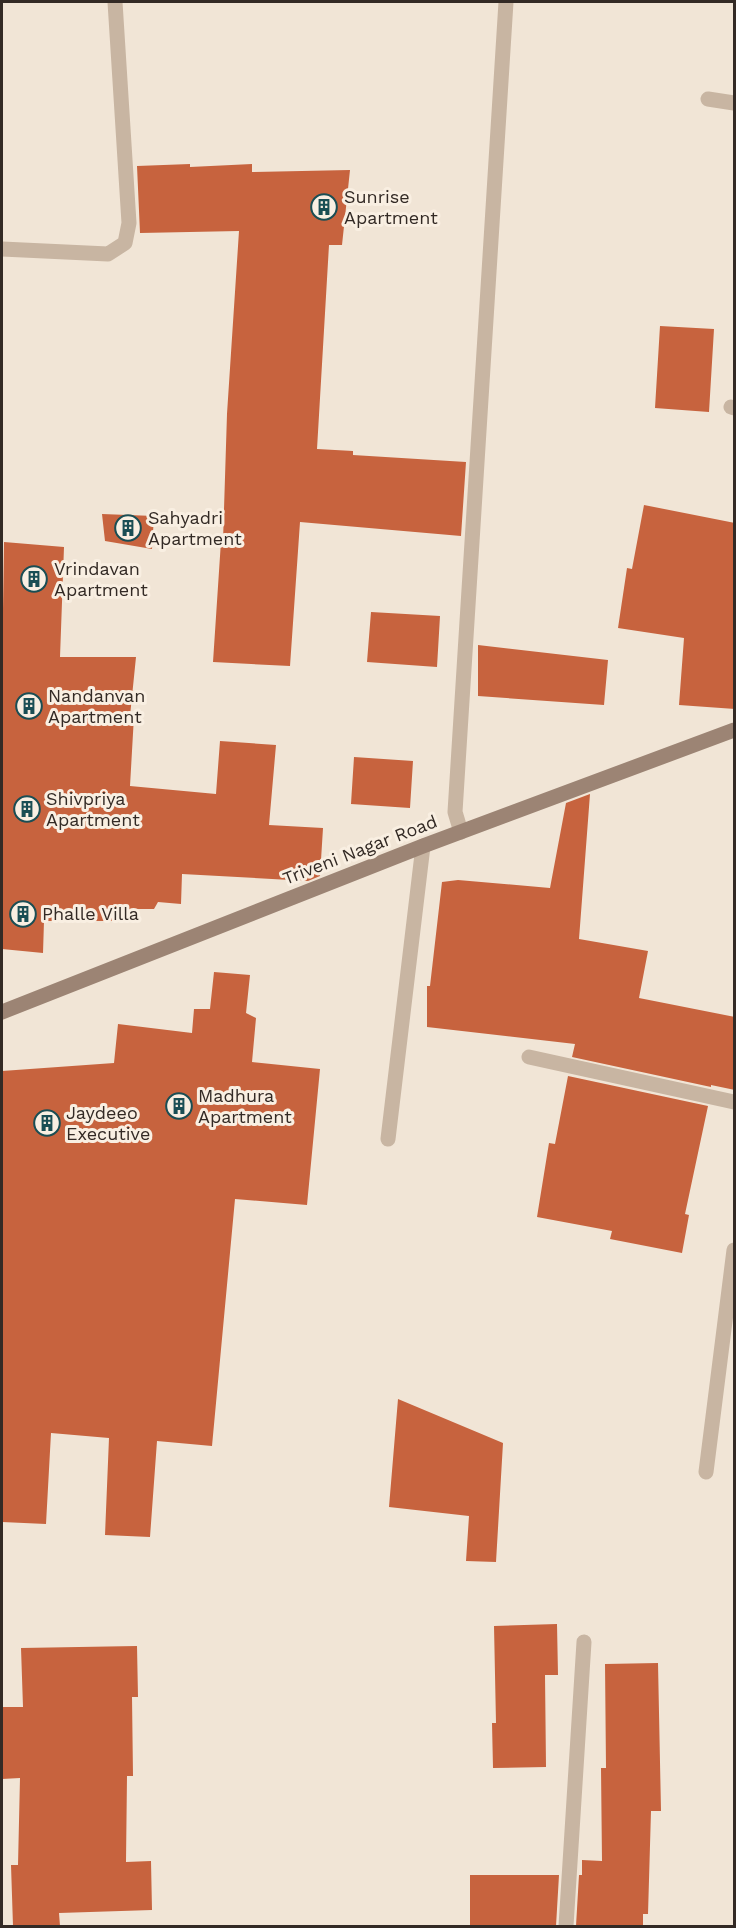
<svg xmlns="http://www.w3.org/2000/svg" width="736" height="1928" font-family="'Work Sans',sans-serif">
<rect width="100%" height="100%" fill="#f1e5d6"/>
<path fill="#c7633e" d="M 190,164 L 190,167 L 252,164 L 252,172 L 350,170 L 342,245 L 329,245 L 317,449 L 353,451 L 353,455 L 466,462 L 461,536 L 300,522 L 290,666 L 213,662 L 221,541 L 223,541 L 227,414 L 239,231 L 140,233 L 137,166 Z
M 660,326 L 714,329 L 709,412 L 655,408 Z
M 644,505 L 735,523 L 735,709 L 679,705 L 684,638 L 618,628 L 627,568 L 632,569 Z
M 102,514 L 154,516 L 152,549 L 105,541 Z
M 4,542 L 64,547 L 60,657 L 136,657 L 130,716 L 134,716 L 130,786 L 216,794 L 220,741 L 276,745 L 269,825 L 323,828 L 320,876 L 308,881 L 182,874 L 181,904 L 158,902 L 154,909 L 136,909 L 137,917 L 118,916 L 119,921 L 44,921 L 43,953 L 2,949 L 2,675 Z
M 371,612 L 440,616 L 437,667 L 367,662 Z
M 478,645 L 608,660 L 604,705 L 478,696 Z
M 354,757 L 413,761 L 410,808 L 351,804 Z
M 590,794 L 579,939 L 648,951 L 639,998 L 735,1017 L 735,1090 L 711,1085 L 711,1087 L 572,1057 L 575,1044 L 427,1027 L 427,986 L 430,986 L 442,882 L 458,880 L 550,888 L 566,803 Z
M 214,972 L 250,975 L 246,1013 L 256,1018 L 252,1062 L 320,1069 L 307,1205 L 235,1199 L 212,1446 L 157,1441 L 150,1537 L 105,1535 L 109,1438 L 51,1433 L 46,1524 L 2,1522 L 2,1071 L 114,1063 L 118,1024 L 192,1033 L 194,1009 L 210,1009 Z
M 568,1076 L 708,1106 L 685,1214 L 689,1215 L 682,1253 L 610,1239 L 612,1231 L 537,1217 L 549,1143 L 555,1144 Z
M 398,1399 L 503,1443 L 496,1562 L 466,1561 L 469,1516 L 389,1507 Z
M 557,1624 L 558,1675 L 545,1675 L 546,1767 L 493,1768 L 492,1723 L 496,1723 L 494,1626 Z
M 137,1646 L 138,1697 L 132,1697 L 133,1776 L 127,1776 L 126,1862 L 151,1861 L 152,1910 L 59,1913 L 60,1926 L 13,1926 L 11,1865 L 18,1865 L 20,1778 L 2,1779 L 2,1707 L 23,1707 L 21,1648 Z
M 658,1663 L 661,1811 L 651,1811 L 648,1914 L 643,1914 L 643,1926 L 576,1926 L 579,1875 L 582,1875 L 582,1860 L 602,1861 L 601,1768 L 606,1768 L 605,1664 Z
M 470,1875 L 559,1875 L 556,1926 L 470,1926 Z"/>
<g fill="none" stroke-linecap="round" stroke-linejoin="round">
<path stroke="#c8b5a2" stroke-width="15" d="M 708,99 L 734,103
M 2,249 L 108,254 L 125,243 L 129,223 L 115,2
M 731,407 L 734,408
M 461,832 L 455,812 L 506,2
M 529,1057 L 734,1102
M 388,1139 L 423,846
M 706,1472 L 734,1250
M 566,1926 L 584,1642"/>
<path stroke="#9c8474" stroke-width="15" d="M 2,1012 L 423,846 L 734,730"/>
</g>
<defs>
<g id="building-ring" transform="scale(1.35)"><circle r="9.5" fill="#f9efe2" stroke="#1a4e54" stroke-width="1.5"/><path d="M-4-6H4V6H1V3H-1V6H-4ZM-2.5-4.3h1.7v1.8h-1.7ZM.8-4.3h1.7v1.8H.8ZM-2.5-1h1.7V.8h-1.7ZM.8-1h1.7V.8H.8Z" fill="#1a4e54"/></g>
</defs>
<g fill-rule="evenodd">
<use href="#building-ring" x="324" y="207"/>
<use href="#building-ring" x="128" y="528"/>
<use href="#building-ring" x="34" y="579"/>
<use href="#building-ring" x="29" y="706"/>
<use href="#building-ring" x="27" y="809"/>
<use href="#building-ring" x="23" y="914"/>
<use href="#building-ring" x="179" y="1106"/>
<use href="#building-ring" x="47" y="1123"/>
</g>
<g text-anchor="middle" stroke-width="6" stroke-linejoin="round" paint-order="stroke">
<g font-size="18" fill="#332a25" stroke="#f9efe2" text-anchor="start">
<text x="344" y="203">Sunrise<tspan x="344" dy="21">Apartment</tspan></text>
<text x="148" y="524">Sahyadri<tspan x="148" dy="21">Apartment</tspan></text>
<text x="54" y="575">Vrindavan<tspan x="54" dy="21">Apartment</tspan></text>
<text x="48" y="702">Nandanvan<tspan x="48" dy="21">Apartment</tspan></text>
<text x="46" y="805">Shivpriya<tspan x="46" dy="21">Apartment</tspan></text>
<text x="42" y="920">Phalle Villa</text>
<text x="198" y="1102">Madhura<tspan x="198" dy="21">Apartment</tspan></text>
<text x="66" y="1119">Jaydeeo<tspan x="66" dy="21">Executive</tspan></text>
</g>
<g font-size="18" fill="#332a25" stroke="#f9efe2">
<text transform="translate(360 850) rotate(-21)" y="6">Triveni Nagar Road</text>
</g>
</g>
<rect width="736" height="1928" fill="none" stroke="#332a25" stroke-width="6"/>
</svg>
